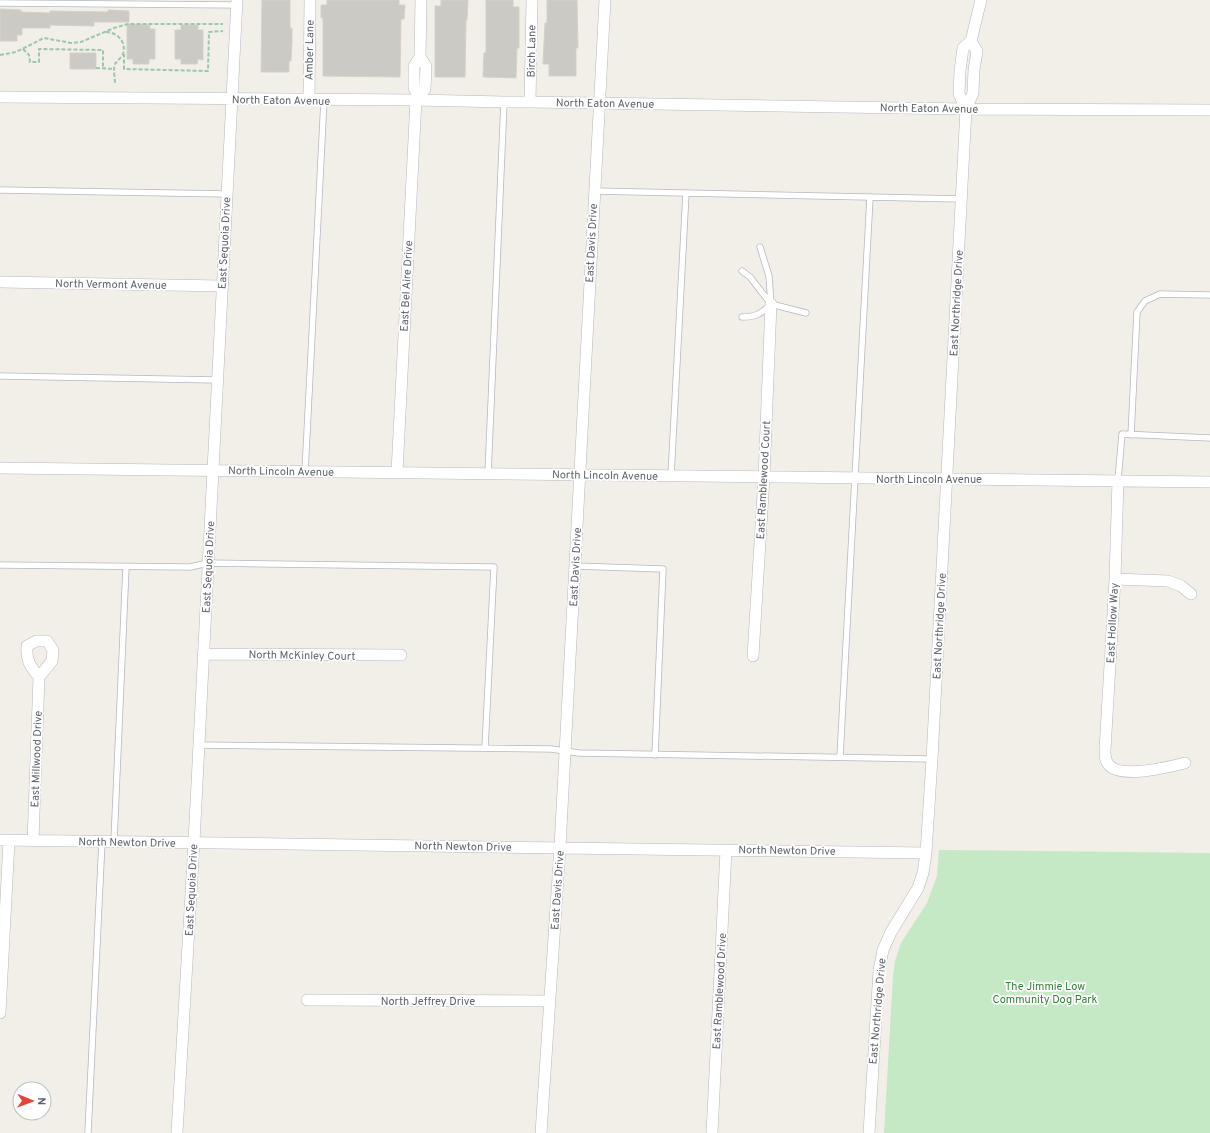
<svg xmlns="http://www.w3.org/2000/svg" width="1210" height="1133" font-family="Overpass,sans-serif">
<rect width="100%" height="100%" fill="#f1efe8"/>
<path fill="#c5e8c5" d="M 939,850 L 1210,853 L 1210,1133 L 884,1133 L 893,976 L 895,961 L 901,943 L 927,903 L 937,876 Z"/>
<path fill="#cccac5" stroke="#d6d1c6" d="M 262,0 L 290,0 L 290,28 L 292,28 L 292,42 L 291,61 L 289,61 L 289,72 L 261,72 Z
M 327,0 L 399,0 L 399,5 L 405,5 L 404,19 L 401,19 L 400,77 L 323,76 L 323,18 L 321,18 L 321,5 L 327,5 Z
M 441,0 L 468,0 L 467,20 L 466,20 L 465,77 L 435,77 L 435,6 L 441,6 Z
M 486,0 L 513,0 L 513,7 L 519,7 L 519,48 L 517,48 L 516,78 L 483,77 L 484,53 L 486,53 Z
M 547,0 L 577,0 L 578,48 L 576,48 L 576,76 L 549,76 L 549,64 L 543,64 L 545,23 L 547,23 Z
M 0,9 L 21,10 L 21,12 L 50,13 L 50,11 L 108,12 L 108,10 L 129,11 L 129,22 L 94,22 L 94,26 L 50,25 L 50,28 L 22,28 L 22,35 L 17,35 L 17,41 L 0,41 Z
M 127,24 L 150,25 L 150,29 L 155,29 L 155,59 L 149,59 L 149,64 L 133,64 L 133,59 L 127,59 Z
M 181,25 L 198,25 L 198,30 L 203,30 L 203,60 L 198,59 L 197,64 L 181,64 L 181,59 L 175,59 L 175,30 L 181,30 Z
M 70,53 L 96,53 L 96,69 L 70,69 Z"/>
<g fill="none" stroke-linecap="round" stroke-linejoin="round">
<g stroke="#b5b8bc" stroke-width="7">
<path id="service" d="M 0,3 L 237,5
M 0,190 L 227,194
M 594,191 L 961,199
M 760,247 L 769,276 L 771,304
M 742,271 L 750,277 L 771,304 L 806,313
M 742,317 C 756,317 760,314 771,305
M 0,376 L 217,380
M 1131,435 L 1137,312 L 1145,301 L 1160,294 L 1210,295
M 305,472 L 324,100
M 488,474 L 504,102
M 671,476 L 686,193
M 1118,480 L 1122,434 L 1210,438
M 0,565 L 190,567 L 208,563 L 494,567 L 485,748
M 575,566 L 663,569 L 655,755
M 199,745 L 551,749 L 579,753 L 932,759
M 840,757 L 870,197
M 114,841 L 126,567
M 88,1133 L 102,841"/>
</g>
<g stroke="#b5b8bc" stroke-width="12">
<path id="minor" d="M 0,97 L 416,100 L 504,102 L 530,102 L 966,109 L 1210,110
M 419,97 L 425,89 L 426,66 L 420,57 L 421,0
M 309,100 L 310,0
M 419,100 L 419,97 L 414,88 L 414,66 L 420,57
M 530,102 L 532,0
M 966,109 L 959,94 L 960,71 L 963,48 L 971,41 L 981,0
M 0,282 L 222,286
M 0,468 L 1210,482
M 397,472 L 416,100
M 1118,480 L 1115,579 L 1105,750 C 1105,755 1105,761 1109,765 C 1121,779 1169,767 1185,763
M 1115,579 L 1168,581 L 1181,586 L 1191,594
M 203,654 L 401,655
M 753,656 L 764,477 L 771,304
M 0,840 L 926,853
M 33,841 L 39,677 L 52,661 L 53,650 L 47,641 L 36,641 L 27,646 C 26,661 30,666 39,677
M 307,1000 L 549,1001
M 0,1013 L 9,841
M 177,1133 L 194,842 L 237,0
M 541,1133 L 560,847 L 605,0
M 712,1133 L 726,850
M 869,1133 L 879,970 L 883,950 L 891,932 L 918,888 L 923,873 L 926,853 L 932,759 L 966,109 L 973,93 L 974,70 L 977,51 L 971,41"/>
</g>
<path stroke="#9cc7a9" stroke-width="2" stroke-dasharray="4 2" stroke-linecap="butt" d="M 106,32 C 117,32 127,42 123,54 C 121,58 117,61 115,64 C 113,69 115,78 115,84
M 23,49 L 29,55 L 30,62 L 39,62 L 39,49 L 103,50 L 103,69
M 123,54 L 124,55 L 124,69 L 208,71 L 209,32 L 223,31
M 0,55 L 16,52 L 44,38 L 71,43 L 81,42 L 114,28 L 128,24 L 223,24
M 96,68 L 115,69"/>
<use href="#service" stroke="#fff" stroke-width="5.5"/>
<use href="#minor" stroke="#fff" stroke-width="11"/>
</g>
<g text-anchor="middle" stroke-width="3.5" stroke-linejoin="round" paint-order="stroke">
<g font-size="11" fill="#5f6368" stroke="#fff">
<text transform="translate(309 50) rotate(-89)" y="4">Amber Lane</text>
<text transform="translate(531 51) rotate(-89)" y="4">Birch Lane</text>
<text transform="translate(281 100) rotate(1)" y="4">North Eaton Avenue</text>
<text transform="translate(605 103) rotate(1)" y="4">North Eaton Avenue</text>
<text transform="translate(929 108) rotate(1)" y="4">North Eaton Avenue</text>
<text transform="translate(224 243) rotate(-87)" y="4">East Sequoia Drive</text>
<text transform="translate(591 243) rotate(-87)" y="4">East Davis Drive</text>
<text transform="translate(111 284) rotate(1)" y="4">North Vermont Avenue</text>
<text transform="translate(406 286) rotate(-87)" y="4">East Bel Aire Drive</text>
<text transform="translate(956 303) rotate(-87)" y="4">East Northridge Drive</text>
<text transform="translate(281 471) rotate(1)" y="4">North Lincoln Avenue</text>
<text transform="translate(605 475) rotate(1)" y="4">North Lincoln Avenue</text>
<text x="929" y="483">North Lincoln Avenue</text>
<text transform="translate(763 480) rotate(-87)" y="4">East Ramblewood Court</text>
<text transform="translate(208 567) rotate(-87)" y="4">East Sequoia Drive</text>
<text transform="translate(575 567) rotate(-87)" y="4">East Davis Drive</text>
<text transform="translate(1112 623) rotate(-87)" y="4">East Hollow Way</text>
<text transform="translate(939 626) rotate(-87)" y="4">East Northridge Drive</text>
<text transform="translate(302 655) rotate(1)" y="4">North McKinley Court</text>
<text transform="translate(36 759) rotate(-88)" y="4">East Millwood Drive</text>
<text transform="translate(127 842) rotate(1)" y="4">North Newton Drive</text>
<text transform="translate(463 846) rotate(1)" y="4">North Newton Drive</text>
<text transform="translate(787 850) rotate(1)" y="4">North Newton Drive</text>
<text transform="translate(191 890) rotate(-87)" y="4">East Sequoia Drive</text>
<text transform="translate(557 890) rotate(-86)" y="4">East Davis Drive</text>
<text transform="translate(719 991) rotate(-87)" y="4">East Ramblewood Drive</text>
<text x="428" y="1005">North Jeffrey Drive</text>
<text transform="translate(877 1011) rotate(-85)" y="4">East Northridge Drive</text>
</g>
<g font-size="11" fill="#348238" stroke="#fff">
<text x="1045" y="990">The Jimmie Low<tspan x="1045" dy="13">Community Dog Park</tspan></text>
</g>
</g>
<g transform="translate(32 1101) rotate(91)"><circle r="19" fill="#ffffff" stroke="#bfc1c3"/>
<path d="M0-3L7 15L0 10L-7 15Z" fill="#ea4335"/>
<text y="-6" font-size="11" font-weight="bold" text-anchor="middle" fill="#5f6368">N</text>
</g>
</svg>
